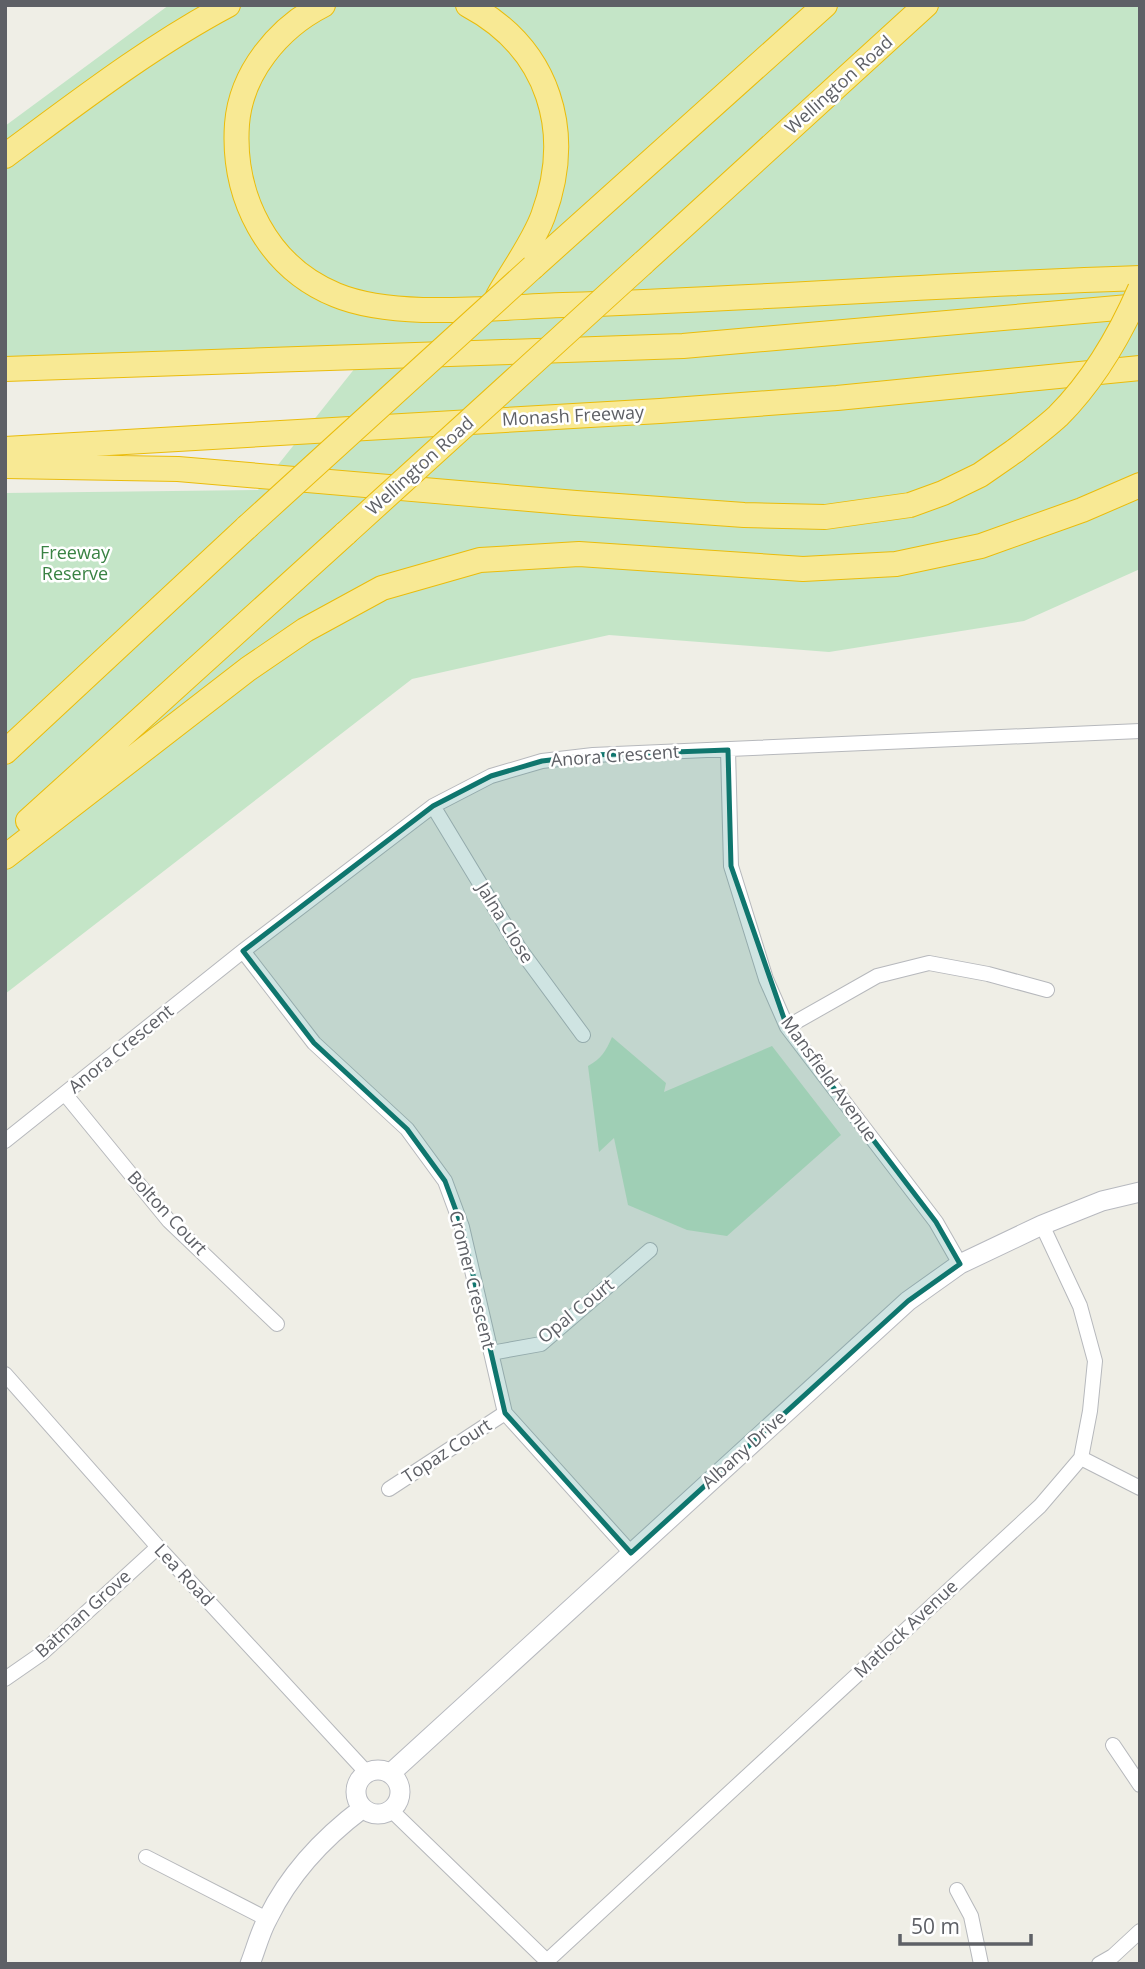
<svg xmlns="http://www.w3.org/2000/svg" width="1145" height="1969" font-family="'Open Sans',sans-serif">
<rect width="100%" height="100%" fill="#efeee6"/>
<path fill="#c4e5c7" d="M 169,5 L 1140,5 L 1140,569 L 1024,621 L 829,652 L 609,635 L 412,679 L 5,994 L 5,493 L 258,490 L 363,358 L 5,369 L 5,126 Z
M 612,1037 L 666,1083 L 664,1092 L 772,1046 L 841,1135 L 727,1236 L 687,1230 L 628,1205 L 614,1138 L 599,1152 L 588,1066 C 601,1059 606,1051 612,1037 Z"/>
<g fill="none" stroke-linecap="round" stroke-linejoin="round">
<g stroke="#b6b8bc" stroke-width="16">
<path id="street" d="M 728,750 L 731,866 L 766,979 L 787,1027 L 936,1222 L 960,1264
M 433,806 L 519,948 L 583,1035
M 243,951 L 314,1043 L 407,1129 L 445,1181 L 462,1227 L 505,1413 L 631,1553
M 787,1027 L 877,976 L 929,963 L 988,974 L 1047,990
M 65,1094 L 169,1221 L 277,1324
M 5,1141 L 243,951 L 433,806 L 491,776 L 542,761 L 593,755 L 1140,731
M 491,1353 L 541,1344 L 650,1250
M 5,1374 L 158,1547 L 367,1773
M 1081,1458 L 1140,1488
M 389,1489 L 505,1413
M 5,1679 L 41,1654 L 158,1547
M 1113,1745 L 1140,1785
M 391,1810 L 550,1964
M 146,1857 L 267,1919
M 957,1890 L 971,1916 L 981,1964
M 547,1961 L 1040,1506 L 1081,1458 L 1090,1411 L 1095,1361 L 1080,1306 L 1042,1225
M 1099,1964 L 1113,1956 L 1140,1931"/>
</g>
<g stroke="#b7b9bf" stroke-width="21">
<path id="secondary" d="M356 1792a22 22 0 1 1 44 0a22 22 0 1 1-44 0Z
M 391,1773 L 908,1301 L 960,1264 L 1042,1225 L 1102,1201 L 1140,1192
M 250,1964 C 256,1949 260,1932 268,1918 C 290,1873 323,1838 363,1808"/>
</g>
<g stroke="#eabc0b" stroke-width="26">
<path id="highway" d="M 323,5 C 278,28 241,73 237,124 C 232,196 267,267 336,295 C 396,320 497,307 563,305 C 756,299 948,284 1140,278
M 468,5 C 550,49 574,132 543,216 C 533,243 512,271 498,296
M 5,156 C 77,103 149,47 228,5
M 643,263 L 926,5
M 533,267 L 825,5
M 5,369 L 683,346 L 1140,306
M 5,449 L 660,411 L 837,398 L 1140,368
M 5,466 L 178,469 L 576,503 L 744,515 L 825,517 L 910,505 L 943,493 L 980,475 L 1016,450
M 5,752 L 247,527
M 28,821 L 346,533
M 5,857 L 248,669 L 305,630 L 382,588 L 480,560 L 579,554 L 803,569 L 896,564 L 981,546 L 1082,510 L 1140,485"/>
</g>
<use href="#street" stroke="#fff" stroke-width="14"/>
<use href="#secondary" stroke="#fff" stroke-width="19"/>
<use href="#highway" stroke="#f8e994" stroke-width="24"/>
<g stroke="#eabc0b" stroke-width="26" stroke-linecap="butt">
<path id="highway-bridge" d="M 1016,450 C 1030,439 1045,428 1058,416 C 1094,380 1120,335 1140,289
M 247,527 L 533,267
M 346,533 L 643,263"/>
</g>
<use href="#highway-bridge" stroke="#f8e994" stroke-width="24"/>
</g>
<path fill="#0f766e" fill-opacity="0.2" stroke="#0f766e" stroke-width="5" stroke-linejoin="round" d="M 728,750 L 731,866 L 787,1027 L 936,1222 L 960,1264 L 908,1301 L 631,1553 L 505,1413 L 462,1227 L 445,1181 L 407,1129 L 314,1043 L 243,951 L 433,806 L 491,776 L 542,761 L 593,755 Z"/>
<g text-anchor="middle" stroke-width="5" stroke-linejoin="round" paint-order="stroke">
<g font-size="18" fill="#5e6066" stroke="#fff">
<text transform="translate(839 85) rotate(-42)" y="6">Wellington Road</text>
<text transform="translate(573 416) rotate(-3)" y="6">Monash Freeway</text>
<text transform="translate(420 466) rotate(-42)" y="6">Wellington Road</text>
<text transform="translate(615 756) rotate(-4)" y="6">Anora Crescent</text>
<text transform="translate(505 923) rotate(58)" y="6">Jalna Close</text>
<text transform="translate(121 1049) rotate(-39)" y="6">Anora Crescent</text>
<text transform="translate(829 1079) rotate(54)" y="6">Mansfield Avenue</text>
<text transform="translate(167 1213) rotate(47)" y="6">Bolton Court</text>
<text transform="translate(472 1280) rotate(76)" y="6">Cromer Crescent</text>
<text transform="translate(576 1311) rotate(-39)" y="6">Opal Court</text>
<text transform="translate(744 1450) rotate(-42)" y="6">Albany Drive</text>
<text transform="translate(447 1451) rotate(-33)" y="6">Topaz Court</text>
<text transform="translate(184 1575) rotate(47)" y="6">Lea Road</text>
<text transform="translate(83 1614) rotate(-42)" y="6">Batman Grove</text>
<text transform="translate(906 1629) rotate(-43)" y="6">Matlock Avenue</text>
</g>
<g font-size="18" fill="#398243" stroke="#fff">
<text x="75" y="559">Freeway<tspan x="75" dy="21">Reserve</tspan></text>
</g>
</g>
<rect width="1145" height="1969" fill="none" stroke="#5e6066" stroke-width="14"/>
<path d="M900 1934v10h131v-10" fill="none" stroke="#5e6066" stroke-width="3.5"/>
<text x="911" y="1934" font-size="21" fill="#5e6066" stroke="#ffffff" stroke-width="5" paint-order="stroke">50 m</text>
</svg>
